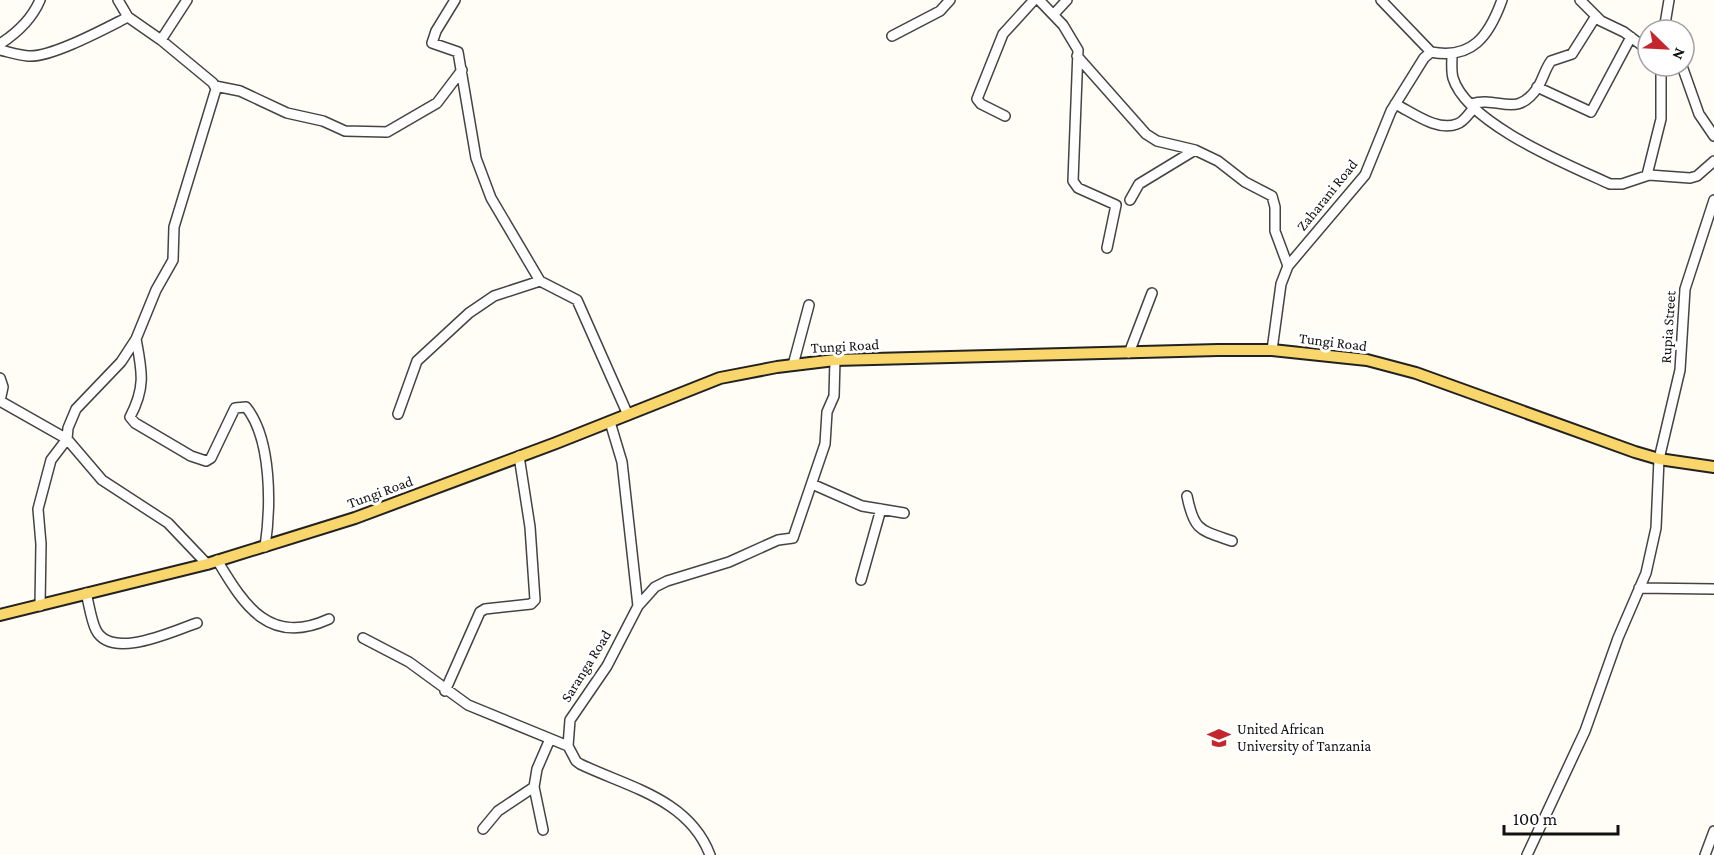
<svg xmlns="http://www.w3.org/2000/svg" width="1714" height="855" font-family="'Crimson Pro',serif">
<rect width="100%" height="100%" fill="#fffdf5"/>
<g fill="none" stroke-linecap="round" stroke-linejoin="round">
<g stroke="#444" stroke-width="12">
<path id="minor" d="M 118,0 L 128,17
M 455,0 L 436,31 L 432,43 L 458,52 L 476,158 L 491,198 L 540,281
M 1039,0 L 1063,25 L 1078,50 L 1073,181 L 1078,188 L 1116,205 L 1107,248
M 1381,0 L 1431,52
M 1580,0 L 1601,21 L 1624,32 L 1648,50
M 1054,14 L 1067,0
M 1664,30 L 1669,0
M 892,36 L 940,11 L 950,0
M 161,40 L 187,0
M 0,44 C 17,33 32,19 40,0
M 0,50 C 9,52 18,55 28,56 C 51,58 106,28 128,17 L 161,40 L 213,83 L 216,89 L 174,227 L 173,260 L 156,290 L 136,339 L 121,362 L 76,409 L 68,428 L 67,439 L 51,460 L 38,509 L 41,544 L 40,606
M 1452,55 C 1452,62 1451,71 1453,78 C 1467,124 1569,165 1610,184 L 1622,184 L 1649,175 L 1690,178 L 1697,176 L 1714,161
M 1077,56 L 1146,134 L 1157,141 L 1195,150 L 1218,161 L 1245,182 L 1272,196 L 1275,207 L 1275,231 L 1288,266
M 1682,66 L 1699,114 L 1714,136
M 215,86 L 240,91 L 287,113 L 323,121 L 345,131 L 387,132 L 437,103 L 462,70
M 1537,87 L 1591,112 L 1631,37
M 1395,104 C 1412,112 1437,132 1457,124 C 1464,122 1469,113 1474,108
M 1471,104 C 1499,95 1516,120 1538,87 C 1543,79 1545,69 1551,61 L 1572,54 L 1596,16
M 1005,116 L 981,104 L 977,99 L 1003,34 L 1034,0
M 1647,175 L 1661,119 L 1661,66
M 1130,200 L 1139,184 L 1195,150
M 136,339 C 142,371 146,387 130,417 L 135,423 L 191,456 L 206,461 L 211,458 L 235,408 L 246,407 C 272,439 271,507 265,547
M 1272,350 L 1281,284 L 1288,266 L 1365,175 L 1391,111 L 1424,58 L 1431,52 C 1472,60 1489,36 1502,0
M 1129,353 L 1152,293
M 793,365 L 809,305
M 0,378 L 3,387 L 0,401
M 0,401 L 67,439 L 102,480 L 168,523 L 207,564
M 398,414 L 417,361 L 469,313 L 494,296 L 540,281 L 577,300 L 628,415
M 610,422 L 622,462 L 638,606 L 607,666 L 570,720 L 568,746 L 576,761 L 580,764 C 628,787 689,799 710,855
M 812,484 L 862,506 L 904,513
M 1187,496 C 1194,531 1200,530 1232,541
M 217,560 C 245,607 270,646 329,619
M 861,580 L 881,509
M 1639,588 L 1714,589
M 86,593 C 89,604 91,620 96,630 C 112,661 175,630 197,623
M 638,606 L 655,587 L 667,581 L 729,562 L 778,540 L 793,538 L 825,444 L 827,412 L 834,396 L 835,360
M 363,638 L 409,662 L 468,705 L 568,746
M 445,691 L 480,612 L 485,609 L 531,604 L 535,600 L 530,527 L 519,456
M 534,787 L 543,830
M 483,829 L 498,811 L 534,787 L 537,769 L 550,739
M 1527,855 L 1585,731 L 1618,638 L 1646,573 L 1656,528 L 1659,459 L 1680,370 L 1685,289 L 1714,200
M 1705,855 L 1714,831"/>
</g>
<g stroke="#222" stroke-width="14">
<path id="major" d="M 0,615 L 207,564 L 355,518 L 556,443 L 720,378 L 777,367 L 835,360 L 1218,350 L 1272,350 L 1367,360 L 1416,373 L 1635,452 L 1659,459 L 1714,467"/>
</g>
<use href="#minor" stroke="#fff" stroke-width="9"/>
<use href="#major" stroke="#f9d66b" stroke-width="10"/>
</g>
<defs>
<g id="university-bare" transform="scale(1.8)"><path d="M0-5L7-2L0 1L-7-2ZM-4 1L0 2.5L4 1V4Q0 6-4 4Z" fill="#c4262e" stroke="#fff" stroke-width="2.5" paint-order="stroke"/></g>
</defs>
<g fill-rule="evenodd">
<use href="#university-bare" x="1219" y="738"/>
</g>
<g text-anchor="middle" stroke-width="6" stroke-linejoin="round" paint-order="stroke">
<g font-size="15" fill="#111" stroke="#fff">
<text transform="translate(1327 195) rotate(-51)" y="5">Zaharani Road</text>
<text transform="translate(1668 327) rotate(-86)" y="5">Rupia Street</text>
<text transform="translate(1333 342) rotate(7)" y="5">Tungi Road</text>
<text transform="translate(845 346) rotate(-3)" y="5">Tungi Road</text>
<text transform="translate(380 492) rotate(-20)" y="5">Tungi Road</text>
<text transform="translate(586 666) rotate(-58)" y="5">Saranga Road</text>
</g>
<g font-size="15" fill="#111" stroke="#fff" text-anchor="start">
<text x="1237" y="734">United African<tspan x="1237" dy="17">University of Tanzania</tspan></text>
</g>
</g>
<g transform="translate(1666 48) rotate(114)"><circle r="28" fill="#ffffff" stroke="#a0a0a0" stroke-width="1.5"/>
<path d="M0-4.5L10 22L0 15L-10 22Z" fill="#c4262e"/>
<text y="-9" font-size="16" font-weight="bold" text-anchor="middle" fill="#111111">N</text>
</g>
<path d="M1504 825v9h114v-9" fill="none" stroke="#111111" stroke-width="3"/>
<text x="1513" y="825" font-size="18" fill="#111111" stroke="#ffffff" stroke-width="4.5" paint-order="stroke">100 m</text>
</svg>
